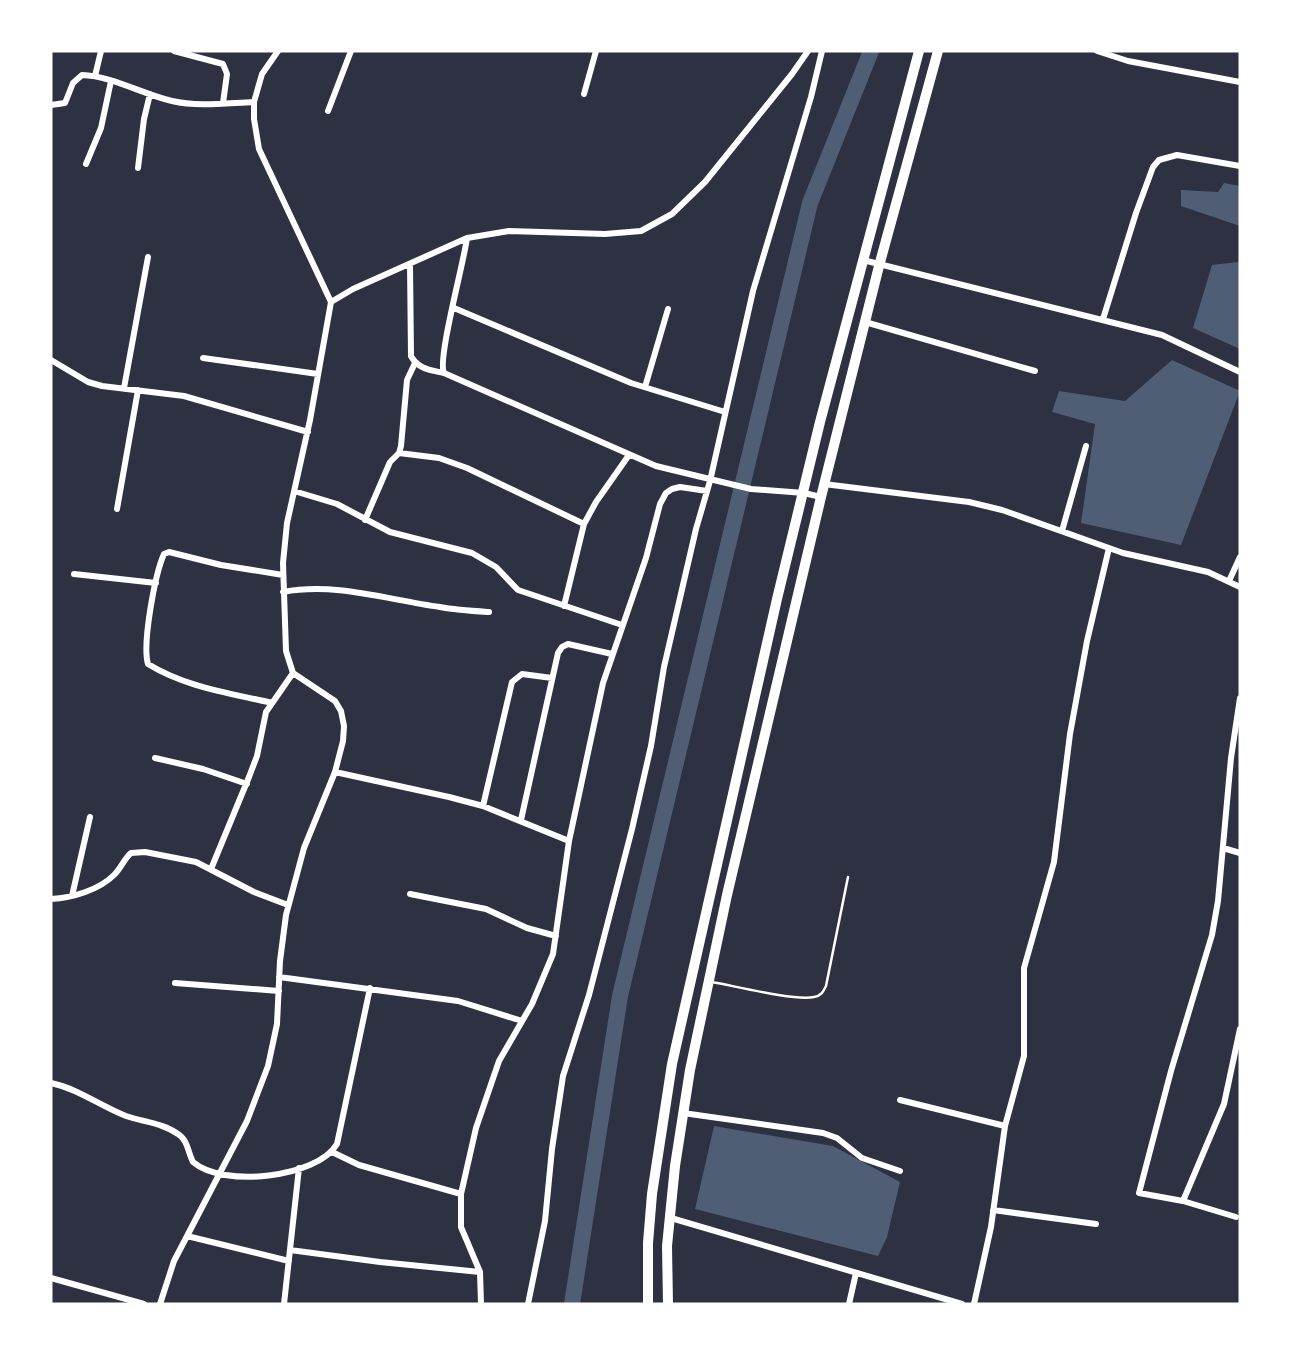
<svg xmlns="http://www.w3.org/2000/svg" width="1291" height="1355" font-family="'Asap Condensed',sans-serif">
<rect width="100%" height="100%" fill="#2d3142"/>
<path fill="#4f5d75" d="M 1224,183 L 1240,186 L 1240,226 L 1181,206 L 1181,190 L 1218,192 Z
M 1240,259 L 1240,349 L 1193,328 L 1212,265 L 1238,262 Z
M 1172,360 L 1240,391 L 1181,545 L 1081,523 L 1095,424 L 1052,412 L 1059,391 L 1125,401 Z
M 714,1126 L 833,1146 L 900,1182 L 887,1237 L 878,1256 L 695,1209 Z"/>
<g fill="none" stroke-linecap="round" stroke-linejoin="round">
<path stroke="#4f5d75" stroke-width="16" d="M 572,1304 L 620,996 L 810,203 L 871,51"/>
<path stroke="#fff" stroke-width="2.5" d="M 712,982 C 735,986 794,1001 814,997 C 821,996 823,992 826,986 L 848,877"/>
<path stroke="#fff" stroke-width="6" d="M 174,51 L 223,64 L 227,74 L 223,103
M 1097,51 L 1128,61 L 1240,82
M 95,76 L 101,51
M 584,94 L 596,51
M 51,105 L 65,103 L 73,83 L 82,75 C 112,76 142,94 172,101 C 198,107 227,103 254,102
M 328,111 L 351,51
M 86,164 L 101,128 L 111,81
M 138,168 L 144,119 L 150,94
M 467,238 C 464,262 437,360 444,373 L 656,466 L 751,489 L 804,493 L 821,497
M 863,260 L 1162,335 L 1240,372
M 410,264 L 411,356 C 418,369 430,370 444,373
M 331,302 L 353,289 L 467,238 L 509,231 L 605,234 L 641,231 L 672,214 L 705,182 L 792,74 L 808,51
M 454,308 L 631,383 L 725,412
M 1103,319 L 1136,213 L 1153,167 L 1159,160 L 1177,155 L 1240,166
M 865,322 L 1035,371
M 203,358 L 318,374
M 51,360 L 88,382 L 102,386 L 184,396 L 308,432
M 645,387 L 668,309
M 124,388 L 148,257
M 399,453 L 439,458 L 467,468 L 584,524
M 824,484 L 969,502 L 1002,510 L 1123,553 L 1208,572 L 1240,587
M 294,491 L 337,504 L 390,532 L 472,553 L 496,567 L 518,590 L 622,625
M 117,509 L 138,390
M 365,520 L 390,462 L 399,453 L 401,446 L 407,380 L 415,363
M 1062,531 L 1086,446
M 74,574 L 156,583
M 1229,581 L 1240,557
M 283,592 C 336,582 388,600 440,607 C 456,610 473,611 489,612
M 564,606 L 584,524 L 596,502 L 629,455
M 272,703 C 230,693 185,687 148,664 C 142,644 155,574 164,554 L 169,552 L 221,565 L 283,575
M 155,758 L 203,769 L 247,784
M 335,772 L 449,797 L 483,806 L 569,841 L 603,683 L 646,558 L 660,504 L 666,493 L 672,489 L 680,487 L 707,491
M 483,806 L 512,682 L 522,674 L 552,678
M 521,820 L 558,653 L 562,647 L 568,644 L 612,654
M 1223,848 L 1240,853
M 211,869 L 249,777 L 257,756 L 266,712 L 293,673
M 410,894 L 486,909 L 527,928 L 556,936
M 72,896 L 90,817
M 51,899 C 72,898 99,890 114,875 C 121,868 124,859 131,853 L 145,852 L 196,862 L 254,892 L 288,905
M 279,977 L 458,1001 L 522,1021
M 175,983 L 279,991
M 51,1083 C 79,1089 100,1106 126,1116 C 143,1122 163,1123 178,1134 C 188,1140 188,1153 193,1162 C 223,1188 317,1178 337,1144 L 370,988
M 900,1100 L 1005,1126
M 683,1113 L 823,1133 L 837,1138 L 862,1158 L 900,1171
M 332,1152 L 359,1165 L 461,1194
M 1183,1201 L 1139,1193 L 1171,1071 L 1212,935 L 1218,901 L 1231,758 L 1240,698
M 993,1210 L 1096,1224
M 1236,1217 L 1183,1201 L 1224,1104 L 1240,1029
M 671,1218 L 962,1304
M 187,1236 L 289,1261
M 290,1250 L 380,1262 L 480,1272
M 51,1278 L 144,1304
M 160,1304 L 174,1261 L 247,1121 L 268,1066 L 277,1024 L 280,961 L 286,915 L 304,848 L 335,772 L 343,741 L 344,726 L 341,711 L 335,701 L 293,673 L 286,651 L 283,563 L 287,523 L 310,420 L 331,302 L 259,149 L 254,119 L 254,102 L 262,74 L 278,51
M 284,1304 L 299,1168
M 481,1304 L 480,1272 L 461,1227 L 461,1194 L 476,1128 L 499,1061 L 532,1004 L 553,954 L 569,841
M 528,1304 L 545,1221 L 552,1149 L 563,1076 L 589,995 L 632,829 L 651,746 L 664,667 L 696,529 L 710,481 L 753,291 L 811,97 L 822,51
M 849,1304 L 856,1273
M 974,1304 L 991,1227 L 1005,1126 L 1024,1056 L 1024,968 L 1054,862 L 1070,734 L 1087,641 L 1109,548"/>
<path stroke="#fff" stroke-width="10" d="M 648,1304 L 648,1243 L 652,1194 L 672,1064 L 777,599 L 820,422 L 919,51
M 668,1304 L 667,1246 L 675,1166 L 690,1070 L 727,895 L 821,497 L 879,266 L 938,51"/>
</g>
<rect width="1291" height="1355" fill="none" stroke="#ffffff" stroke-width="105"/>
</svg>
